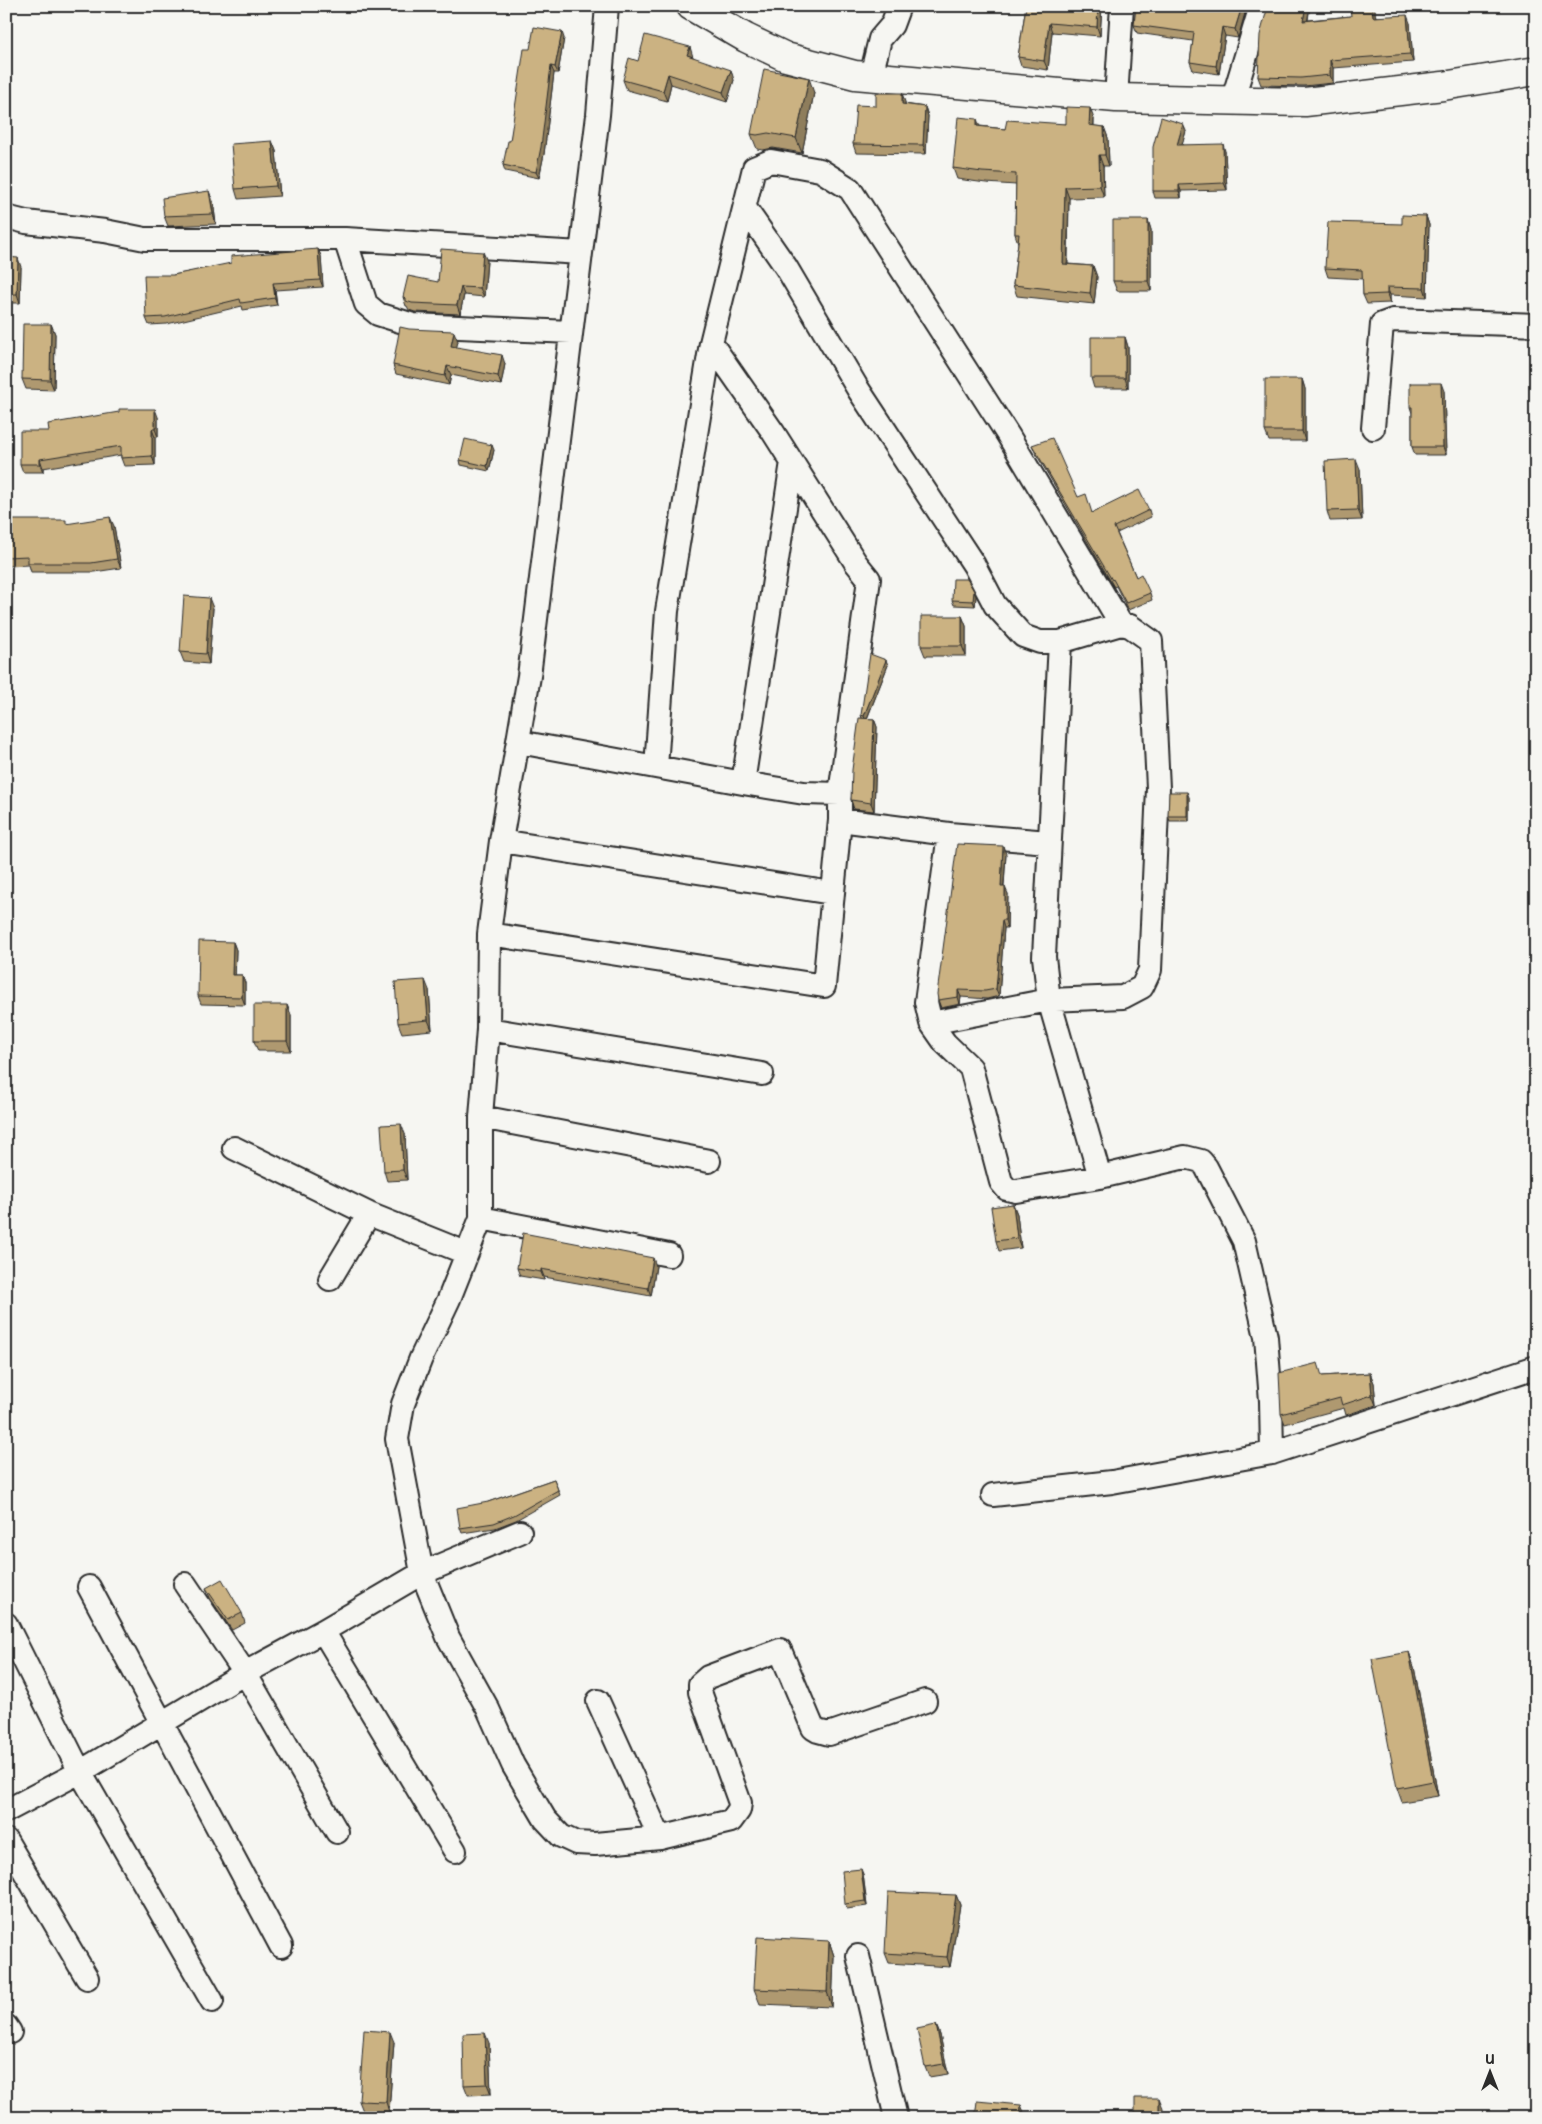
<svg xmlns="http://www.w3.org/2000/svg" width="1542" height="2124" font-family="Mali,sans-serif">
<rect width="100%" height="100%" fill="#f6f6f2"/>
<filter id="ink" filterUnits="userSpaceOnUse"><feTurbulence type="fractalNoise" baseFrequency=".02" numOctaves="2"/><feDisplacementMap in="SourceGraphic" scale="10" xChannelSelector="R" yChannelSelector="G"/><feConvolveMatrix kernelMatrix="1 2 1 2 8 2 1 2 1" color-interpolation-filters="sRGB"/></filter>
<g filter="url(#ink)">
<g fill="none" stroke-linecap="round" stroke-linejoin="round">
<g stroke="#2b2b2b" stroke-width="26">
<path id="minor" d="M 871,76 L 880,39 L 892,25 L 899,6
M 1116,98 L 1122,6
M 1232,102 L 1261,6
M 745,208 L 786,267 L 858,389 L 974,565 L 995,605 L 1023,636 L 1040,642 L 1060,642 L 1121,624 L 1130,626 L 1151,641 L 1158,788 L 1150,970 L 1142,987 L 1123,997 L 1049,1000 L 1044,957 L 1060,642
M 6,217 L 26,222 L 105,231 L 145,239 L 345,239 L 581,253
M 345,239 L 366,304 L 378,314 L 413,325 L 571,332
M 1373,428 L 1382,324 L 1393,320 L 1536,325
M 519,742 L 743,783 L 804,793 L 840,794
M 656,767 L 667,611 L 711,343 L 754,168 L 771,161 L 820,170 L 850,189 L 1008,435 L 1121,624
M 743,783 L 792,462
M 840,820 L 949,834 L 1049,842
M 949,834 L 926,1002 L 931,1023 L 945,1043 L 971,1068 L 1001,1182 L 1007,1189 L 1016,1191 L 1100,1177 L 1185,1157 L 1201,1161 L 1206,1167 L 1244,1241 L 1266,1337 L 1271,1401 L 1272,1453
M 501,841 L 832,893
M 489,934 L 824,986 L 840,820 L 840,794 L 869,579 L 856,563 L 773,432 L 711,343
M 931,1023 L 1049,1000 L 1100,1177
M 488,1029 L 762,1074
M 481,1117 L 709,1161
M 234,1148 L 369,1214 L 466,1253
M 481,1218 L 669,1255
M 330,1279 L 369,1214
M 993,1495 L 1112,1482 L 1272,1453 L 1536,1367
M 520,1532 L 422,1573 L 448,1637 L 488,1709 L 513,1765 L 545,1819 L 561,1836 L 576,1843 L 595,1844 L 660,1838 L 731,1821 L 739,1810 L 740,1803 L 700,1692 L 700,1684 L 708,1677 L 780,1650 L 813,1728 L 818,1731 L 829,1734 L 925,1701
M 185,1584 L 245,1673 L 337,1832
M 89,1587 L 281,1946
M 6,1624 L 80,1772 L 212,2001
M 323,1631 L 455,1851
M 598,1701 L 660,1838
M 6,1811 L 80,1772 L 245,1673 L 323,1631 L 422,1573 L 397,1439 L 403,1404 L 421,1358 L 449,1299 L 481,1218 L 481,1117 L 488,1029 L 489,934 L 501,841 L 529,676 L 598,115 L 607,6
M 6,1840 L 87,1978
M 858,1956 L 896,2118
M 6,2026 L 10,2032"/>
</g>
<g stroke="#2b2b2b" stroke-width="31">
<path id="tertiary" d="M 691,6 L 746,38 L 786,57 L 855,75 L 1116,98 L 1305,102 L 1443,86 L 1536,71"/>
</g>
<use href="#minor" stroke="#f6f6f2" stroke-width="22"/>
<use href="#tertiary" stroke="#f6f6f2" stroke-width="28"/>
</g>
<path fill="#af9970" stroke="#2b2b2b" d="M 722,6 L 733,6 L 731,11 Z
M 957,6 L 993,6 L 992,11 L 958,8 Z
M 1026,6 L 1102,6 L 1100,36 L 1052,32 L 1048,70 L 1021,66 L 1018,57 Z
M 1136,6 L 1247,6 L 1238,38 L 1225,36 L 1219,74 L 1193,70 L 1190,62 L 1193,41 L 1137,33 L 1134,25 Z
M 1268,6 L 1310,6 L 1308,20 L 1351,16 L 1375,10 L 1375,16 L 1410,23 L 1413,62 L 1333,68 L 1333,83 L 1304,86 L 1261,85 L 1258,77 Z
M 564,38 L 558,73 L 554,73 L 544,154 L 539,178 L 505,171 L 503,165 L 510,141 L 530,49 Z
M 693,57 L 734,80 L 727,102 L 671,84 L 667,101 L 627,90 L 623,80 L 638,61 Z
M 814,93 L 802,153 L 773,148 L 763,150 L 757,149 L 751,134 Z
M 905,102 L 905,104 L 925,107 L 928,116 L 926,154 L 856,153 L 853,144 L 876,106 Z
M 1094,119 L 1094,126 L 1104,127 L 1108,138 L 1109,166 L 1103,166 L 1104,197 L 1069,198 L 1068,264 L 1093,266 L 1097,277 L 1094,304 L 1017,296 L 1013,285 L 1018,243 L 1015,234 L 1016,185 L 986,183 L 957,179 L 953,168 L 980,126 L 1005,129 L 1066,124 Z
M 1186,131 L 1182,145 L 1225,151 L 1227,190 L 1181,191 L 1181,198 L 1155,198 L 1153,191 Z
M 272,141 L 276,151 L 280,196 L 238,199 L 235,189 Z
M 213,201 L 216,224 L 168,226 L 164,216 Z
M 1426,216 L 1429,225 L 1427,297 L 1390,295 L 1390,303 L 1367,304 L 1363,295 L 1363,279 L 1328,277 L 1325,268 L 1402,224 Z
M 1148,220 L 1151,230 L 1151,291 L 1117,291 L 1113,281 Z
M 318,249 L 321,256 L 323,287 L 275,290 L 277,305 L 243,310 L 242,306 L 167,324 L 149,325 L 146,318 L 173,275 Z
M 6,257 L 21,267 L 20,303 L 6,303 Z
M 487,261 L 484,297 L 464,295 L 460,314 L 415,312 L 409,310 L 407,306 L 406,306 L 403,297 Z
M 51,324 L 55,334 L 54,390 L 26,389 L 22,379 Z
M 1125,337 L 1128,347 L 1128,388 L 1094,388 L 1091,378 Z
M 458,341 L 456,347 L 505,364 L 501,385 L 451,375 L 449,385 L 396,374 L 393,365 Z
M 1302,379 L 1305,389 L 1305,441 L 1269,441 L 1265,431 Z
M 1444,391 L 1446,455 L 1415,455 L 1412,447 L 1412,413 L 1410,407 Z
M 158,417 L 158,437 L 155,437 L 155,465 L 124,466 L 121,458 L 121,455 L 43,468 L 43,472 L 23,472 L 20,464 L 49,431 Z
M 1032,445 L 1092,513 L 1149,510 L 1151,517 L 1117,533 L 1136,577 L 1150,593 L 1152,600 L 1128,610 L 1116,586 L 1114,587 L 1035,452 Z
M 494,450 L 489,471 L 461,465 L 460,460 Z
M 1360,469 L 1362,520 L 1330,521 L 1327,511 Z
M 6,520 L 114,526 L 121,568 L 94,572 L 31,572 L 29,565 L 7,566 L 6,563 Z
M 974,591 L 976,596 L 975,606 L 954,605 L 952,600 Z
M 213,608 L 209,664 L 184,662 L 180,652 Z
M 962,616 L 966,626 L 966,656 L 925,656 L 921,646 Z
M 888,665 L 867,719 L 874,719 L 877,727 L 874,811 L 854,809 L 851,800 L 862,718 L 861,715 Z
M 1189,797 L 1189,821 L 1170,821 L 1168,816 Z
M 1006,854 L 1004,887 L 1008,894 L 1007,928 L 1004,928 L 999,996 L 987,999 L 961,997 L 960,1004 L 941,1008 L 938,1000 Z
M 233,942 L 236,950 L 235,975 L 242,975 L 245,983 L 245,1005 L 201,1004 L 198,996 Z
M 429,990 L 432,1030 L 402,1033 L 398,1023 Z
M 287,1005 L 291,1015 L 291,1051 L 258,1051 L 254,1041 Z
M 405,1134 L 407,1180 L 387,1181 L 384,1171 Z
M 1013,1204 L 1017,1214 L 1021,1248 L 999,1251 L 996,1241 Z
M 656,1266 L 651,1296 L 544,1277 L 544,1280 L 520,1276 L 517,1268 Z
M 1370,1373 L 1374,1383 L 1376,1405 L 1346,1415 L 1344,1408 L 1285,1424 L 1281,1414 L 1323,1376 Z
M 554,1479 L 560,1495 L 516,1520 L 495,1528 L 462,1533 L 460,1528 L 488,1502 Z
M 206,1588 L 242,1613 L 245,1623 L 232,1630 L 210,1598 Z
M 1409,1652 L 1414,1667 L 1438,1796 L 1402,1802 L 1397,1788 Z
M 863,1874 L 867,1906 L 847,1909 L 845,1904 Z
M 956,1895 L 960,1905 L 950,1967 L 889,1963 L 885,1953 Z
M 829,1941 L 834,1956 L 832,2007 L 760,2004 L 754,1989 Z
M 936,2025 L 940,2035 L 948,2074 L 929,2077 L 925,2067 Z
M 394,2042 L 389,2112 L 363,2111 L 359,2101 Z
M 489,2043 L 491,2094 L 468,2095 L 464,2085 Z"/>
<path fill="#8e7d5b" stroke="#2b2b2b" d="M 729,6 L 733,6 L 731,11 Z
M 1098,6 L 1102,6 L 1100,36 L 1097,27 Z
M 1242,6 L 1247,6 L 1238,38 L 1235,29 Z
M 1306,6 L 1310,6 L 1306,29 L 1303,21 Z
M 1372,6 L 1374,6 L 1375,10 L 1376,25 L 1373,17 Z
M 1407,15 L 1410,23 L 1413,62 L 1410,54 Z
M 1049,23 L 1052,32 L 1048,70 L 1044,61 Z
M 1222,27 L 1225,36 L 1219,74 L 1216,66 Z
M 562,32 L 564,38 L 558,73 L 555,67 Z
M 690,47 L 693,57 L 687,55 Z
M 1330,60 L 1333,68 L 1333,83 L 1330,75 Z
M 551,66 L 554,73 L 544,154 L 539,178 L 536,172 Z
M 731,70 L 734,80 L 727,102 L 723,92 Z
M 668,74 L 671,84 L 667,101 L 663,91 Z
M 809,78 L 814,93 L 802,153 L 796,138 Z
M 902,93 L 905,102 L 905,113 L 902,104 Z
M 925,107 L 928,116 L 926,154 L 923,145 Z
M 1090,108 L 1094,119 L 1093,137 L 1089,125 Z
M 977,119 L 981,130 L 977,126 Z
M 1183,124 L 1186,131 L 1180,152 L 1177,145 Z
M 1104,127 L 1108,138 L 1109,166 L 1105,155 Z
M 272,141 L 276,151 L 280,196 L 276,186 Z
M 1223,144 L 1225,151 L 1227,190 L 1224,183 Z
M 1099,155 L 1103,166 L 1104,197 L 1100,186 Z
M 1179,185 L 1181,191 L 1181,198 L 1179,191 Z
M 1065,187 L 1069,198 L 1067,275 L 1063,264 Z
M 209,191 L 213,201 L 216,224 L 213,214 Z
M 1426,216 L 1429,225 L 1427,297 L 1424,288 Z
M 1148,220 L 1151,230 L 1151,291 L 1148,281 Z
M 318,249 L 321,256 L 323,287 L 320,280 Z
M 483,252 L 487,261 L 484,297 L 480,288 Z
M 18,258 L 21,267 L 20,303 L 17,294 Z
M 1093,266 L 1097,277 L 1094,304 L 1090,293 Z
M 273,283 L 275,290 L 277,305 L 275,298 Z
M 461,287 L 464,295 L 460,314 L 457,305 Z
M 1387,287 L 1390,295 L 1390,303 L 1387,294 Z
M 51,324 L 55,334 L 54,390 L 50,380 Z
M 454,332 L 458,341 L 455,355 L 451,346 Z
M 1125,337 L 1128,347 L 1128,388 L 1125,378 Z
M 502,355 L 505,364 L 501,385 L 498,376 Z
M 447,366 L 451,375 L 449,385 L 445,376 Z
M 1302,379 L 1305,389 L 1305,441 L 1302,431 Z
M 1441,383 L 1444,391 L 1446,455 L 1443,447 Z
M 155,409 L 158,417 L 158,437 L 155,429 Z
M 152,429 L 155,437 L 155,465 L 152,456 Z
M 492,445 L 494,450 L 489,471 L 487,466 Z
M 40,459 L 43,468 L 43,472 L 40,464 Z
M 1356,459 L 1360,469 L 1362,520 L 1358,510 Z
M 110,517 L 114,526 L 121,568 L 117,559 Z
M 974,591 L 976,596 L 975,606 L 973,601 Z
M 209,598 L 213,608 L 209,664 L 206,654 Z
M 962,616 L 966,626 L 966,656 L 962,646 Z
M 886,660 L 888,665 L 866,721 L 864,716 Z
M 874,719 L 877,727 L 874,811 L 871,803 Z
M 1187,792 L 1189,797 L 1189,821 L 1187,816 Z
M 1003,846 L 1006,854 L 1003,894 L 1001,887 Z
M 1005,887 L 1008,894 L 1007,928 L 1005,920 Z
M 1002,920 L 1004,928 L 999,996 L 996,989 Z
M 233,942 L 236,950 L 235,983 L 232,975 Z
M 242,975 L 245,983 L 245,1005 L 242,997 Z
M 425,980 L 429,990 L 432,1030 L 428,1020 Z
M 958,990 L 961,997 L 960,1004 L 958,997 Z
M 287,1005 L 291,1015 L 291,1051 L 287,1041 Z
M 401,1124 L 405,1134 L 407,1180 L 403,1170 Z
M 1013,1204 L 1017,1214 L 1021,1248 L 1017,1238 Z
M 653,1258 L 656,1266 L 651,1296 L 648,1288 Z
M 541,1269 L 544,1277 L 544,1280 L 541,1272 Z
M 1370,1373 L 1374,1383 L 1376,1405 L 1372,1395 Z
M 1409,1652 L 1414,1667 L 1438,1796 L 1433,1781 Z
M 861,1869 L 863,1874 L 867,1906 L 865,1901 Z
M 956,1895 L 960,1905 L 950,1967 L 947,1957 Z
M 829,1941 L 834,1956 L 832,2007 L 827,1992 Z
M 936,2025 L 940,2035 L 948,2074 L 944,2064 Z
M 390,2032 L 394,2042 L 389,2112 L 386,2102 Z
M 485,2033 L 489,2043 L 491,2094 L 487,2084 Z
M 1159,2098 L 1163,2108 L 1163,2118 L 1159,2118 Z
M 1021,2105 L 1024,2112 L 1024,2118 L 1020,2118 Z"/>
<path fill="#cbb282" stroke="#2b2b2b" d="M 1026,6 L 1098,6 L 1097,27 L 1049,23 L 1044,61 L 1018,57 Z
M 1136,6 L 1242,6 L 1235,29 L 1222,27 L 1216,66 L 1190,62 L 1194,33 L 1134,25 Z
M 1268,6 L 1306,6 L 1303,21 L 1351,16 L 1350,6 L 1372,6 L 1373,17 L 1407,15 L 1410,54 L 1330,60 L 1330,75 L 1301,78 L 1258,77 L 1260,35 Z
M 534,27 L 562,32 L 555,67 L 551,66 L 541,147 L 536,172 L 503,165 L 508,141 L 510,141 L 524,49 L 530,49 Z
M 645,35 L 690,47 L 687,55 L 731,70 L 723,92 L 668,74 L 663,91 L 623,80 L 629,58 L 638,61 Z
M 764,69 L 809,78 L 796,138 L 768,133 L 757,135 L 751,134 Z
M 876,93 L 902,93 L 902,104 L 925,107 L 923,145 L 853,144 L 856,105 L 876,106 Z
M 1066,107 L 1090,108 L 1089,125 L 1104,127 L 1105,155 L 1099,155 L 1100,186 L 1065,187 L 1063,264 L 1093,266 L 1090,293 L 1013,285 L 1019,234 L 1015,234 L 1016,174 L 982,172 L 953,168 L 958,117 L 977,119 L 977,126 L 1005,129 L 1007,120 L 1066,124 Z
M 1161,117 L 1183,124 L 1177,145 L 1223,144 L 1224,183 L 1179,185 L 1179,191 L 1153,191 L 1153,147 Z
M 272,141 L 276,186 L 235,189 L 231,144 Z
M 209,191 L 213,214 L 164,216 L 162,198 Z
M 1402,215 L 1426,216 L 1424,288 L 1387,287 L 1387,294 L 1363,295 L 1362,270 L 1325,268 L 1328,222 L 1402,224 Z
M 1113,220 L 1148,220 L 1148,281 L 1113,281 Z
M 318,249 L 320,280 L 273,283 L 275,298 L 241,303 L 240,299 L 165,317 L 146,318 L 144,275 L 173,275 L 231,263 L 231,256 Z
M 441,249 L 483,252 L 480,288 L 461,287 L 457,305 L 412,303 L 406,301 L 406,298 L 403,297 L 408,276 L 438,282 Z
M 6,257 L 18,258 L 17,294 L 6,294 Z
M 23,324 L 51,324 L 50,380 L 22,379 Z
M 400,327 L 409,329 L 453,331 L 454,332 L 451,346 L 502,355 L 498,376 L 447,366 L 445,376 L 393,365 Z
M 1091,337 L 1125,337 L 1125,378 L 1091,378 Z
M 1265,379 L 1302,379 L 1302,431 L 1265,431 Z
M 1410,383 L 1441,383 L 1443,447 L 1412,447 L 1412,407 L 1410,407 Z
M 119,409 L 155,409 L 155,429 L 152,429 L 152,456 L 121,458 L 121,446 L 40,459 L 40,464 L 20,464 L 20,431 L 49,431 L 48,424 L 119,412 Z
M 1052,438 L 1078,497 L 1086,494 L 1092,513 L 1139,490 L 1149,510 L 1114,527 L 1136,577 L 1141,574 L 1150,593 L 1126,603 L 1113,579 L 1112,580 L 1032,445 Z
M 465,439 L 492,445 L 487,466 L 460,460 Z
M 1356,459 L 1358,510 L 1327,511 L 1325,461 Z
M 110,517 L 117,559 L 91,563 L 28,563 L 28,556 L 6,557 L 6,520 L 66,520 L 66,524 Z
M 953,579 L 967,579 L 974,591 L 973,601 L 952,600 Z
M 184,596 L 209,598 L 206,654 L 180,652 Z
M 921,616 L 962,616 L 962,646 L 921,646 Z
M 870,654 L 886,660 L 864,716 L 861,715 Z
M 859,718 L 874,719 L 871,803 L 851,800 L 852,770 Z
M 1169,792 L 1187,792 L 1187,816 L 1168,816 Z
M 957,844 L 1003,846 L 1001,887 L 1005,887 L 1005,920 L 1002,920 L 996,989 L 985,991 L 958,990 L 958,997 L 938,1000 L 937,994 Z
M 199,941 L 233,942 L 232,975 L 242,975 L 242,997 L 198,996 Z
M 425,980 L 428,1020 L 398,1023 L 395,982 Z
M 254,1005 L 287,1005 L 287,1041 L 254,1041 Z
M 401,1124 L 403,1170 L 384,1171 L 381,1125 Z
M 1013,1204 L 1017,1238 L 996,1241 L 991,1207 Z
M 523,1233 L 653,1258 L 648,1288 L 541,1269 L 541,1272 L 517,1268 Z
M 1318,1363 L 1322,1376 L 1370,1373 L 1372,1395 L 1342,1405 L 1340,1398 L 1281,1414 L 1279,1373 Z
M 554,1479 L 558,1490 L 514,1515 L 494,1523 L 460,1528 L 457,1508 L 488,1502 Z
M 222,1579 L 242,1613 L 228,1620 L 206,1588 Z
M 1409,1652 L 1433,1781 L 1397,1788 L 1372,1659 Z
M 861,1869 L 865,1901 L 845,1904 L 842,1871 Z
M 888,1892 L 956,1895 L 947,1957 L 885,1953 Z
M 757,1937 L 829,1941 L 827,1992 L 754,1989 Z
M 936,2025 L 944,2064 L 925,2067 L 917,2029 Z
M 364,2030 L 390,2032 L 386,2102 L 359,2101 Z
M 485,2033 L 487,2084 L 464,2085 L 463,2034 Z
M 1135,2098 L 1159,2098 L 1159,2118 L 1135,2118 Z
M 977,2101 L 1021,2105 L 1020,2118 L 975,2118 Z"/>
</g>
<rect width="1542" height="2124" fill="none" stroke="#f6f6f2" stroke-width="25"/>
<rect x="12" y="12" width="1517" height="2099" fill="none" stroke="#2b2b2b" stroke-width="2" filter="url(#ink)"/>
<g transform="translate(1490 2072)" stroke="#f6f6f2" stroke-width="4" paint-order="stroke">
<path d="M0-4L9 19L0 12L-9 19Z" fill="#2b2b2b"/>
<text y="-8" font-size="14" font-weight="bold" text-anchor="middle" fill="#2b2b2b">U</text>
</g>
</svg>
